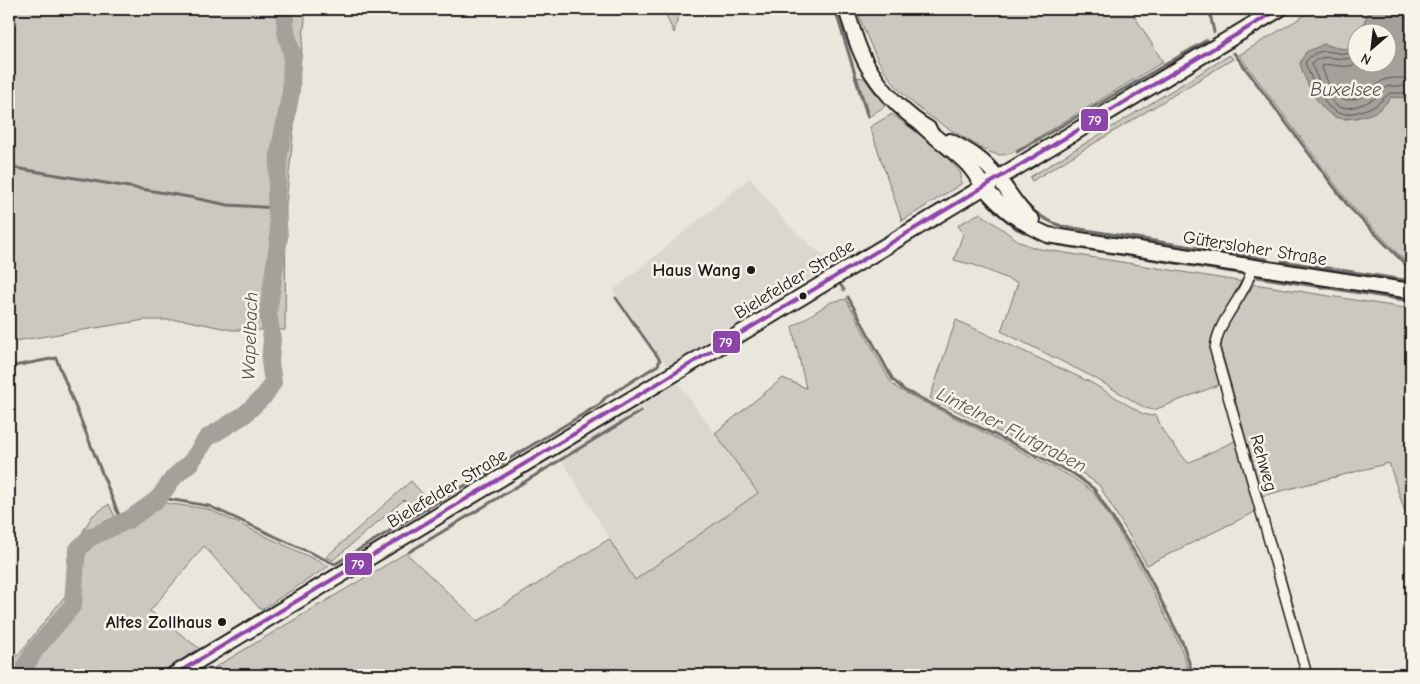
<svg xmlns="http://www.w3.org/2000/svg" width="1420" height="684" font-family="'Comic Neue',sans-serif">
<rect width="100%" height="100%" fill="#eae6dc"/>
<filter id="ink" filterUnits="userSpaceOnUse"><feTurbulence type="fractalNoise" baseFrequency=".02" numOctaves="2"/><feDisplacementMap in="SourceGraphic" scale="10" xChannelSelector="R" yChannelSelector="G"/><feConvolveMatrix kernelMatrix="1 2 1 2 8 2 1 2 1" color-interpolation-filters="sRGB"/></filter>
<g filter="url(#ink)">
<path fill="#dad7ce" d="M 750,178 L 788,225 L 812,247 L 835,262 L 668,367 L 614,291 L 615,289 Z
M 678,383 L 758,493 L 635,581 L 560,457 Z"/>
<path fill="#ccc8c0" stroke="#74726e" d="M 9,9 L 306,9 L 286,203 L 285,330 L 232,330 L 184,320 L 145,320 L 9,342 Z
M 663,9 L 680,9 L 674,33 Z
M 857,9 L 1130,9 L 1163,62 L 1012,153 C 996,159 983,149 970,141 C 905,105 880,80 857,9 Z
M 1315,9 L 1373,9 L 1369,11 L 1360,32 L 1358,32 L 1356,41 L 1347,49 L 1337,48 L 1324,44 L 1346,119 C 1367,116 1376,113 1391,97 L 1411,98 L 1411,267 L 1350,204 L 1239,55 Z
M 1230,55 L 1233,59 L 1032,181 L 1030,177 Z
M 854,77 L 864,78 L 885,106 L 867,118 Z
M 892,114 L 941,151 L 961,173 L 961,184 L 902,221 L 870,127 Z
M 980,213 L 1020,242 L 1035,248 L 1244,282 C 1233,299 1210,329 1212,349 C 1213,361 1218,373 1221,384 L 1154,410 L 1145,408 L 1093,377 L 1001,331 L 1018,283 L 974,265 L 954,260 L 963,234 L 958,225 Z
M 1254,284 L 1411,309 L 1411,531 L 1389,463 L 1262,496 L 1221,349 L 1222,334 Z
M 846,299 L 890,381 L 898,389 L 1072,477 L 1092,491 L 1103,506 L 1142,570 L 1180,645 L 1190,675 L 202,675 L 406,553 L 478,621 L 609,539 L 635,580 L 758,493 L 715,433 L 783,378 L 806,388 L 792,327 L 831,302 Z
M 956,320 L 1090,382 L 1143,414 L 1152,416 L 1156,414 L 1162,430 L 1188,463 L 1237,440 L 1257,511 L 1147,565 L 1099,485 L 1076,469 L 930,398 Z
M 411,481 L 432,504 L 418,513 L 404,500 L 333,560 L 326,557 Z
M 165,503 L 208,509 L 329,566 L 261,610 L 204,546 L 150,611 L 200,649 L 155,675 L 9,675 L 9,666 L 65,596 L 74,547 L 92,516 L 109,504 L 121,530 Z"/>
<path fill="#a3a19a" stroke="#6d6c68" d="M 1373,9 L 1411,9 L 1411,98 L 1391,97 C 1387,101 1383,108 1377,111 C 1367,116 1347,122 1335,117 C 1319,110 1304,80 1300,63 L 1306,52 L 1324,44 L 1337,48 L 1347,49 L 1356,41 L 1357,37 L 1358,62 L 1388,62 L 1388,32 L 1360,32 L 1369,11 Z"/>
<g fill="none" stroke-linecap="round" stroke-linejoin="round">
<path stroke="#52514e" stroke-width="1" d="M 1358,47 L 1347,54 C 1330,53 1317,45 1305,63 L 1317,91 L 1329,107 L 1338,113 L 1346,114 L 1358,112 L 1375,106 L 1390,93 L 1411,93
M 1358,55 C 1343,66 1324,49 1312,64 C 1315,75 1328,102 1339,107 C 1348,110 1362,105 1370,101 C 1378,98 1381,90 1389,86 L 1411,86
M 1360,62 C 1345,72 1332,61 1322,66 C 1323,74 1334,97 1342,99 C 1349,102 1363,97 1369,93 C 1374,89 1377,83 1384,80 C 1391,77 1403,78 1411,79"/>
<path stroke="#6d6c68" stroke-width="3" d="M 835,9 L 868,116
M 1209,9 L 1214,32
M 1234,53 L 1349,207 L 1411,270
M 1017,152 L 1207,40
M 9,167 L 189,197 L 228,205 L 277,208
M 1023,200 C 1033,213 1045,220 1061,226 L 1267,259
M 995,211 L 1017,229 L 1047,243 L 1245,274
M 1282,261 L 1411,281
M 1258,277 L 1411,301
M 840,284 L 844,290
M 848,297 L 893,380 L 904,390 L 1074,474 L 1094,489 L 1144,567 L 1183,644 L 1193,675
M 9,367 L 56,358 L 122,523
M 155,501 L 162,498 L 209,506 L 335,564 L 600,404 L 605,398 L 658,365 L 660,360 L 616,298
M 1265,511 L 1299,629
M 409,552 L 641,411"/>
<path stroke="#a3a19a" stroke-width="18" d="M 20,675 L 35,650 L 73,605 L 76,560 L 78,549 L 89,538 L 130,519 L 155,501 L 161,495 L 174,477 L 191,462 L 207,438 L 244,415 L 265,395 L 273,382 L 270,362 L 272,339 L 268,313 L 279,237 L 276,199 L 279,154 L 291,92 L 292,53 L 286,32 L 284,9"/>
<g stroke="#1c1c1c" stroke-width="12">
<path id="street" d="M 1252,266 C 1247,297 1217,318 1215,350 L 1307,675"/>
</g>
<g stroke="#1c1c1c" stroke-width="18">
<path id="secondary" d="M 846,9 C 853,30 859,54 872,73 C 886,95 907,116 929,129
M 922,125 C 936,139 954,150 968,165 C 974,172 979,180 984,187 C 1003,210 1021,223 1048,235 L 1411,291
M 950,141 C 970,152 983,159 997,177 C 1010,192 1016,208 1032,220"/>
</g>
<g stroke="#1c1c1c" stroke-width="19">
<path id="primary" d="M 174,675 L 1279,9"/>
</g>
<use href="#street" stroke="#f7f3e8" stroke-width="9"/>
<use href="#secondary" stroke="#f7f3e8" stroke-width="14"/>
<use href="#primary" stroke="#f7f3e8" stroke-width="15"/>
<g stroke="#f7f3e8" stroke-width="8">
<path id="bus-1" d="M 174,675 L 1279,9"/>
</g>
<use href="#bus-1" stroke="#8e44ad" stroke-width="4"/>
</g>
</g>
<g fill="#1c1c1c" stroke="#f7f3e8" stroke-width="2">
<circle cx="751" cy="270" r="5"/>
<circle cx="803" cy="296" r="4.5"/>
<circle cx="222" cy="622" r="5"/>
</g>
<g text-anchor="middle" stroke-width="5" stroke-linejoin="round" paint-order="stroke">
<g font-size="18" fill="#1c1c1c" stroke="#f7f3e8">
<text transform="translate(1255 248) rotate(9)" y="6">Gütersloher Straße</text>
<text transform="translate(794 279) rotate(-31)" y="6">Bielefelder Straße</text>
<text transform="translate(1264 463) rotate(74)" y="6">Rehweg</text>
<text transform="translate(447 488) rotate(-31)" y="6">Bielefelder Straße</text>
</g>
<g font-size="18" font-weight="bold" fill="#1c1c1c" stroke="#f7f3e8" text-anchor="end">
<text x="741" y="276">Haus Wang</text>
<text x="212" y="628">Altes Zollhaus</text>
</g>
<g font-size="19" font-style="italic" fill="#52514e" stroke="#f7f3e8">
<text x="1346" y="96">Buxelsee</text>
<text transform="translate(249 336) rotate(-88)" y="7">Wapelbach</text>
<text transform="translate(1012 429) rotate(27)" y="7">Lintelner Flutgraben</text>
</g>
</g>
<g stroke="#f7f3e8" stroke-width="2">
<rect x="1080" y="108" width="29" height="24" rx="5" fill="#8e44ad"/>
<rect x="712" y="330" width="29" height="24" rx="5" fill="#8e44ad"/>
<rect x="344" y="552" width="29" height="24" rx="5" fill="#8e44ad"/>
</g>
<g font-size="14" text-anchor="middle" font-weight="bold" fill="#fff">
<text x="1095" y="125">79</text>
<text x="726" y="347">79</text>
<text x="358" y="569">79</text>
</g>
<rect width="1420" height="684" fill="none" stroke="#f7f3e8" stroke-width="30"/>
<rect x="15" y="15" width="1390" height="654" fill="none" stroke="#1c1c1c" stroke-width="2" filter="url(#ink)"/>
<g transform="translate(1372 48) rotate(208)"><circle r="24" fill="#f7f3e8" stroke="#9f9d96"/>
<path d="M0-4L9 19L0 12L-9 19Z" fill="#1c1c1c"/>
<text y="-8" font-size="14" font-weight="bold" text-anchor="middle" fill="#1c1c1c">N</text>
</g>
</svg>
